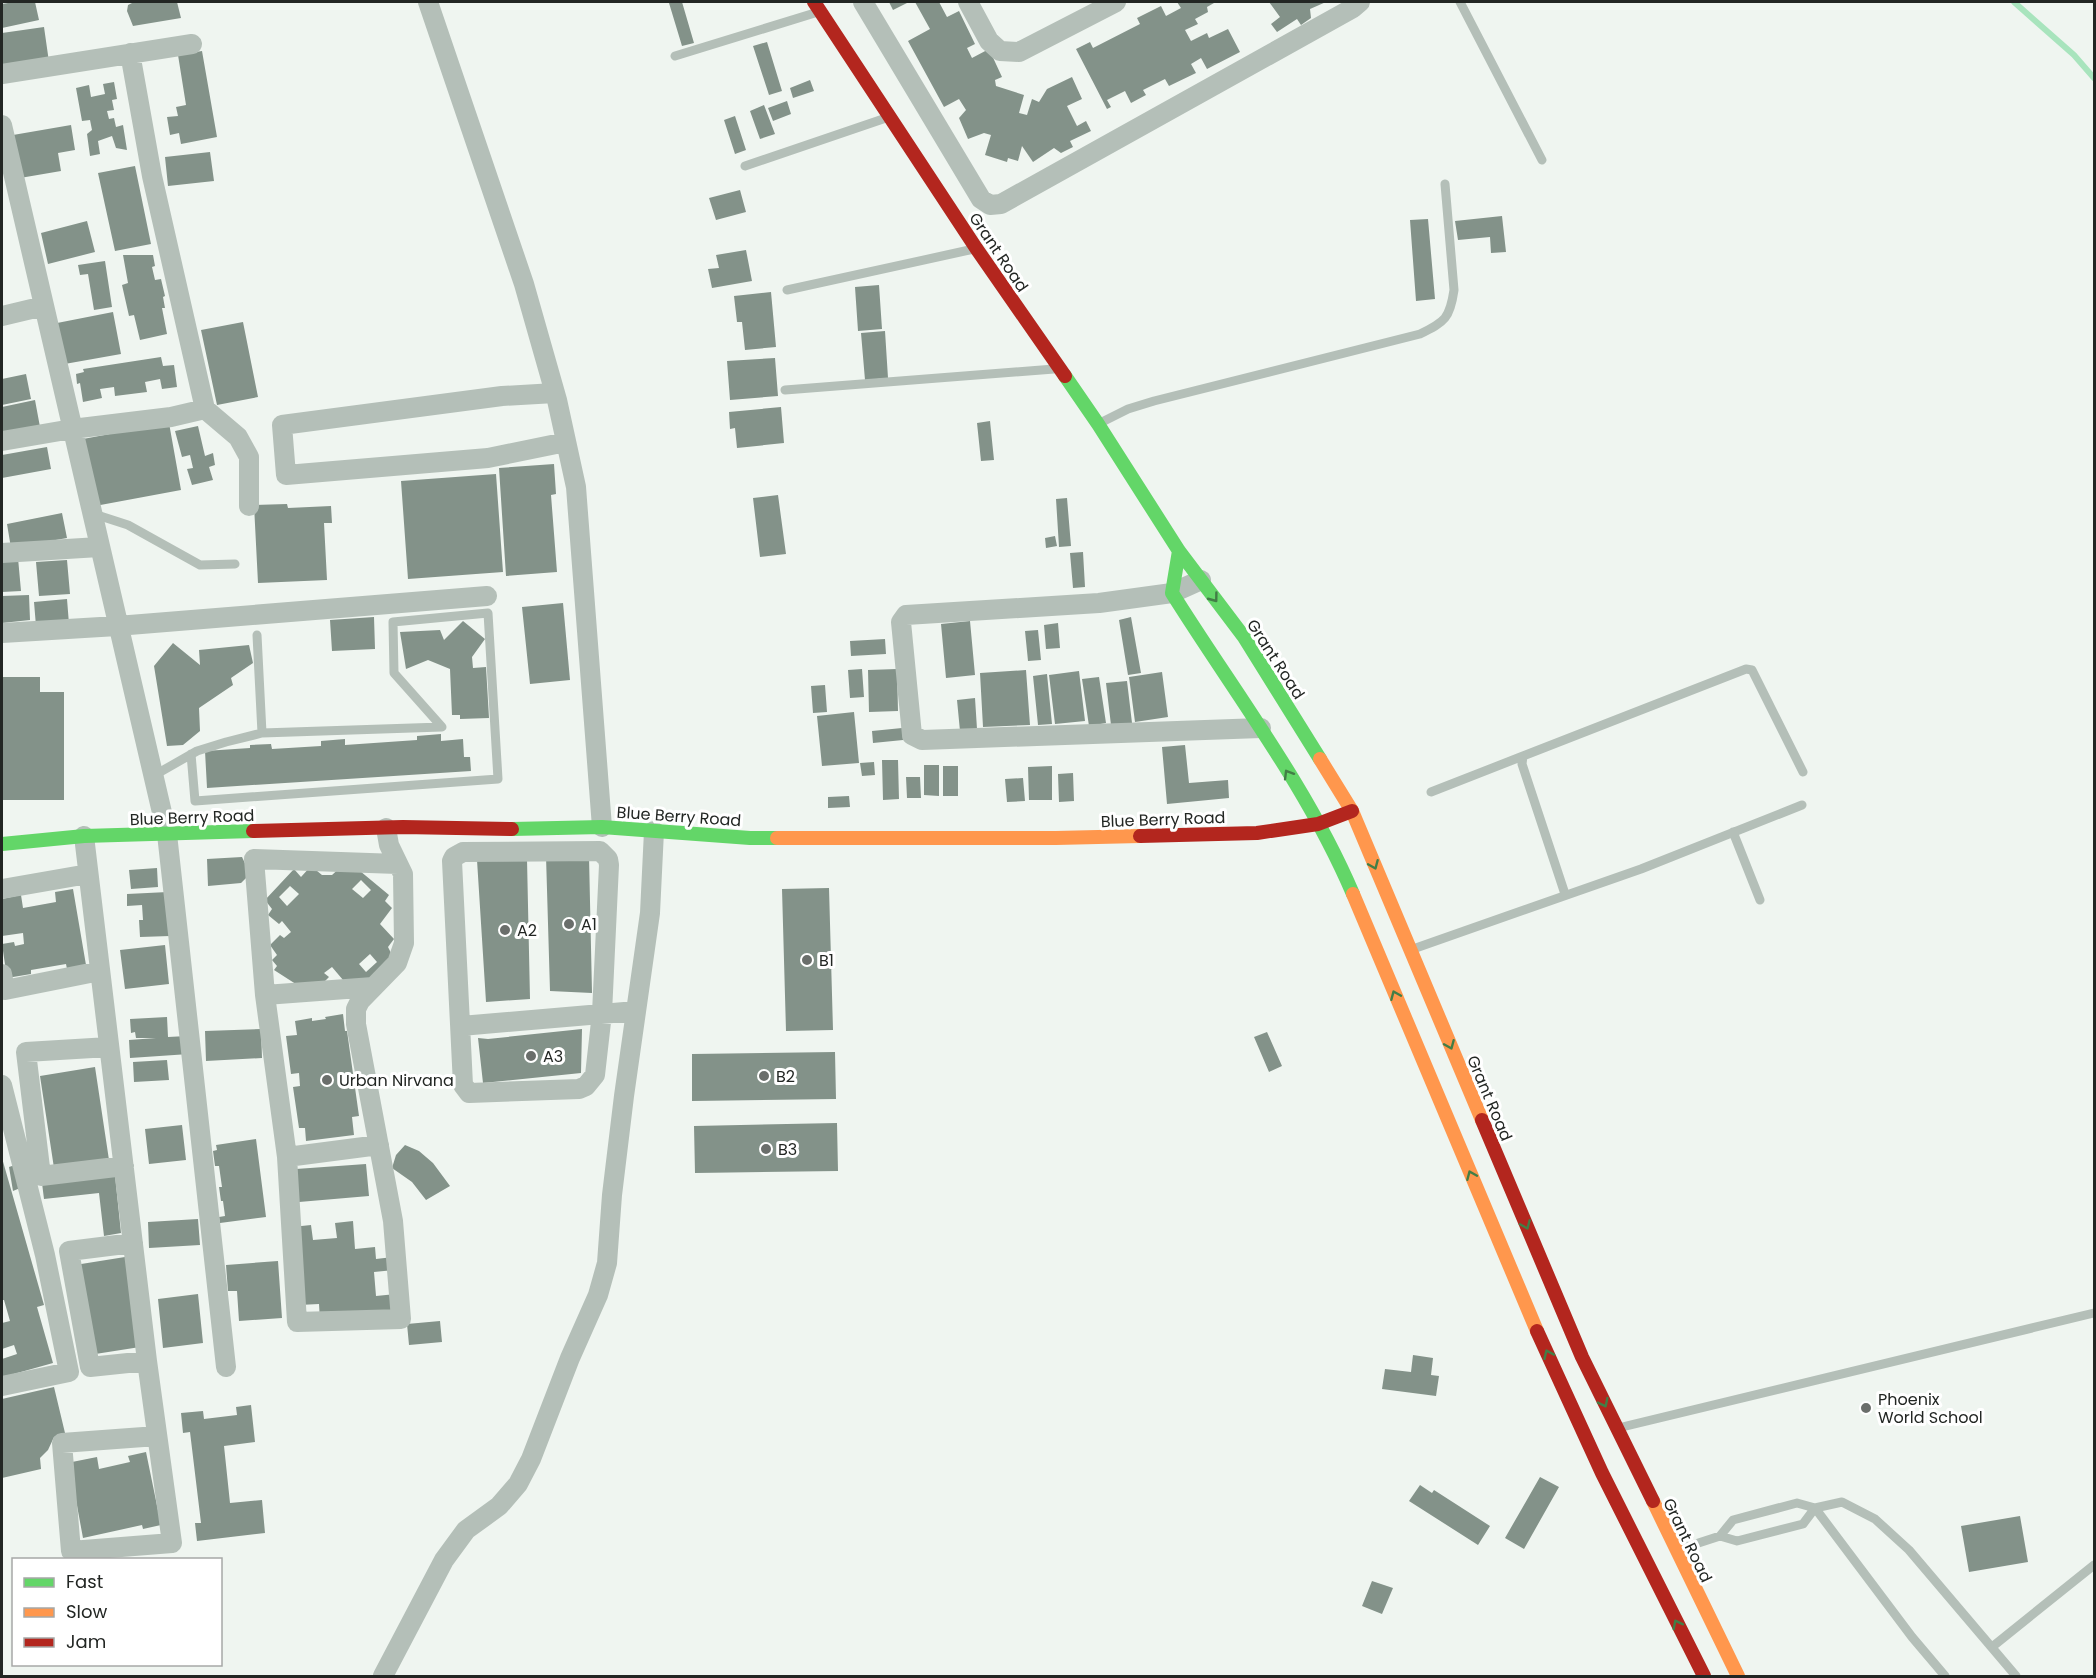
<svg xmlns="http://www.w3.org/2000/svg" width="2096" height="1678" font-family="Poppins,sans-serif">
<rect width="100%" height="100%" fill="#eff5f0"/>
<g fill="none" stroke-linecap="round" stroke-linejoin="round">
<path stroke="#a8e4bd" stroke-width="6" d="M 2014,2 L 2074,55 L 2094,78"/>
</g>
<path fill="#839289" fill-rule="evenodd" d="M 14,2 L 35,2 L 39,20 L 2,28 L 2,4 Z
M 134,2 L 177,2 L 181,18 L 133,26 L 127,11 L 128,5 Z
M 674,2 L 682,2 L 694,43 L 682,46 L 669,3 Z
M 889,2 L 909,2 L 893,10 Z
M 915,2 L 939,2 L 947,17 L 959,11 L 975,44 L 967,48 L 972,58 L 989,49 L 1002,77 L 995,80 L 996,86 L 1024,95 L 1019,113 L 1027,115 L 1032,99 L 1039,102 L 1047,89 L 1072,77 L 1082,99 L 1067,106 L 1077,126 L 1086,121 L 1091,131 L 1070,141 L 1073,147 L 1061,153 L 1054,148 L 1033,162 L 1022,146 L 1018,161 L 1008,158 L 1007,162 L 985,155 L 991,135 L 984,133 L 968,139 L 959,118 L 966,110 L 959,99 L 944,107 L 908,41 L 930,29 Z
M 1177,2 L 1213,2 L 1214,3 L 1207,7 L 1208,12 L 1195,19 L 1198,24 L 1185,30 L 1191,41 L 1207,33 L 1209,38 L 1228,29 L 1240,52 L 1207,69 L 1201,58 L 1191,64 L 1196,73 L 1169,86 L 1165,79 L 1143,90 L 1146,95 L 1131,103 L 1125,91 L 1107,100 L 1111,107 L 1107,109 L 1076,49 L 1090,42 L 1093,48 L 1140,24 L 1137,18 L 1161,6 L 1166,16 L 1181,8 Z
M 1269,2 L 1326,2 L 1310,9 L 1311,18 L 1301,25 L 1297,19 L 1277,32 L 1271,24 L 1280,17 Z
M 44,27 L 49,62 L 2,69 L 2,33 Z
M 767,42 L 782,91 L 769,95 L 753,46 Z
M 202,51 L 217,137 L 181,144 L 179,133 L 170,135 L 167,117 L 178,116 L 176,107 L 186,105 L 178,55 Z
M 810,80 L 814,91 L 793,98 L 790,88 Z
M 114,82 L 117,99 L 112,100 L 114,110 L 107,111 L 109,119 L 114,118 L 116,127 L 123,125 L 127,150 L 116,148 L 112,136 L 98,141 L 100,154 L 90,156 L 87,134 L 92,130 L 90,120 L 82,121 L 76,88 L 89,85 L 91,97 L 105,94 L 103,84 Z
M 787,101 L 791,114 L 773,121 L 768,108 Z
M 764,105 L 775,134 L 760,139 L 750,111 Z
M 735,116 L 746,150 L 735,154 L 724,120 Z
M 71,125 L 75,150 L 58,153 L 61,171 L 20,178 L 13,135 Z
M 210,152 L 214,181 L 168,186 L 165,157 Z
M 135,166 L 151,244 L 115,251 L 98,173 Z
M 740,190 L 746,212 L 716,220 L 709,198 Z
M 1502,216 L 1506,252 L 1491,253 L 1490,237 L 1458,240 L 1455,221 Z
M 1428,219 L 1435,299 L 1416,301 L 1410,220 Z
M 87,221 L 95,252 L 48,264 L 41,233 Z
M 746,250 L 752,281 L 712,288 L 708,269 L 719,268 L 716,255 Z
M 123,255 L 153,255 L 155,266 L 152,267 L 155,280 L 161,279 L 165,296 L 163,297 L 165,308 L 162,308 L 167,334 L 140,340 L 134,315 L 129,316 L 122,285 L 128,283 Z
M 105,261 L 112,307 L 94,310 L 88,274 L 80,275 L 78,265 Z
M 879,285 L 882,329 L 858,331 L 855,287 Z
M 771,292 L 776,347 L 745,350 L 742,322 L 737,322 L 734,296 Z
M 113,312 L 121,354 L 59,365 L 52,324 Z
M 243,322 L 258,397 L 217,405 L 201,330 Z
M 885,331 L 888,378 L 865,380 L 861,333 Z
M 161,357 L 163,366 L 174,365 L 177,387 L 162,389 L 160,379 L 145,382 L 147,392 L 115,396 L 114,387 L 100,389 L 102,398 L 83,402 L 80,383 L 77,384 L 76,374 L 84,372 L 83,369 Z
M 775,358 L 778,396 L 730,400 L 727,361 Z
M 26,374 L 31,399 L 2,405 L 2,379 Z
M 35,400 L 40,427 L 2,432 L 2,407 Z
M 781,407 L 784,443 L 737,448 L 735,428 L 730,429 L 729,412 Z
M 990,421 L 994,460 L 981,461 L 977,423 Z
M 169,423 L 181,490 L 95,506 L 83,439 Z
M 198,426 L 205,456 L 213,453 L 215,465 L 209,467 L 213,480 L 192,485 L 187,469 L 193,468 L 190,455 L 182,457 L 175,431 Z
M 47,447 L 51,469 L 2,478 L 2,455 Z
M 554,464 L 556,494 L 551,495 L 557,572 L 506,576 L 499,468 Z
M 496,474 L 503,572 L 408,579 L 401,481 Z
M 778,495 L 786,554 L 760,557 L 753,498 Z
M 1067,498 L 1071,546 L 1059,547 L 1056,499 Z
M 287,504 L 288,508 L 331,506 L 332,523 L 324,523 L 327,580 L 258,583 L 254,505 Z
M 62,513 L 67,538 L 11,548 L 7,524 Z
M 1055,536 L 1057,546 L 1046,548 L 1045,538 Z
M 1083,552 L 1085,587 L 1073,588 L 1070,553 Z
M 18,558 L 21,591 L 2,592 L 2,559 Z
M 67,560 L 70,594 L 39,596 L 36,562 Z
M 29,595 L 30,620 L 2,623 L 2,596 Z
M 67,599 L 69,624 L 36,626 L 34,602 Z
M 563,603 L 570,680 L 530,684 L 522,607 Z
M 374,617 L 375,649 L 332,651 L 330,620 Z
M 1131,617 L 1141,673 L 1128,675 L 1119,620 Z
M 463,621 L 485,639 L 472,657 L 473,668 L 486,667 L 489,718 L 460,719 L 460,715 L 452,715 L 450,669 L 428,660 L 406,669 L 400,632 L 440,630 L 444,640 Z
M 970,621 L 975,675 L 946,678 L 941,624 Z
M 1058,623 L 1060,648 L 1046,649 L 1044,625 Z
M 1038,630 L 1041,660 L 1028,661 L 1025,631 Z
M 885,639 L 886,654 L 851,656 L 850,641 Z
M 173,643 L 200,665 L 199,650 L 249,645 L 253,663 L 231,678 L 233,685 L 199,708 L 200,731 L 183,745 L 167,746 L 154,666 Z
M 862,669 L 864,697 L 850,698 L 848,670 Z
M 897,669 L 898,711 L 869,712 L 868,670 Z
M 1026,670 L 1030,725 L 983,727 L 980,673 Z
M 1079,671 L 1085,721 L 1055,724 L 1049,675 Z
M 1162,672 L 1168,717 L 1135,722 L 1129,677 Z
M 1047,674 L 1052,724 L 1038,725 L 1033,676 Z
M 2,677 L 40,677 L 40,692 L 64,692 L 64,800 L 2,800 Z
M 1099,677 L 1106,723 L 1089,726 L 1082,679 Z
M 1127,681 L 1132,723 L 1111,725 L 1106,683 Z
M 825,685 L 827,712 L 813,713 L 811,686 Z
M 975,698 L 977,729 L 960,731 L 957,700 Z
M 854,712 L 859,763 L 822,766 L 817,716 Z
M 902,728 L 903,740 L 873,743 L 872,731 Z
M 441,734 L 441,741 L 463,739 L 464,757 L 470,757 L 471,771 L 207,788 L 205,751 L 250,748 L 250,745 L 271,744 L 272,749 L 321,746 L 321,741 L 345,739 L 345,745 L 417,740 L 417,736 Z
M 1185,745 L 1189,783 L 1228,780 L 1229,798 L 1167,804 L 1162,747 Z
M 882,760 L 898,760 L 899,799 L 883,800 Z
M 874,762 L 875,775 L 862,776 L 860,763 Z
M 924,765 L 939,765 L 939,796 L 924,795 Z
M 943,766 L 958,766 L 958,796 L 943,796 Z
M 1052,766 L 1052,800 L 1029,800 L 1028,767 Z
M 1073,773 L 1074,801 L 1059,802 L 1058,774 Z
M 906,777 L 920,777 L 921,798 L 907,798 Z
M 1023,778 L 1025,801 L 1007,802 L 1005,779 Z
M 849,796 L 850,807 L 828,808 L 828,797 Z
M 546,856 L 589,856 L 592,993 L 550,991 Z
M 242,857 L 250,874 L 241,883 L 208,886 L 207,859 Z
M 527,859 L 530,999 L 486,1002 L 477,860 Z
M 343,865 L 354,866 L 389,895 L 385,901 L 392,908 L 380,924 L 394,939 L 388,947 L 392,955 L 362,987 L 349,987 L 332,967 L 324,973 L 329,977 L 318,988 L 302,988 L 274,970 L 277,966 L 272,960 L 277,955 L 270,945 L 280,935 L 284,938 L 291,932 L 282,921 L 279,924 L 268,915 L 272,909 L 265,900 L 294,869 L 301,877 L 311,866 L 322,875 L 332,875 ZM 361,880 L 371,890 L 363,898 L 352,889 ZM 290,886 L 299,894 L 287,906 L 279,897 ZM 370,954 L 377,962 L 366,972 L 359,964 Z
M 157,868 L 158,887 L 131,889 L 129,870 Z
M 829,888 L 833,1030 L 786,1031 L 782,889 Z
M 73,889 L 86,965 L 67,969 L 66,964 L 31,970 L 31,974 L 7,978 L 2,944 L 14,942 L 15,946 L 24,944 L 23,933 L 2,936 L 2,899 L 21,895 L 23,908 L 56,902 L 55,892 Z
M 168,892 L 170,936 L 140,937 L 139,920 L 143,920 L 142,905 L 127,906 L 127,894 Z
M 165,945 L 169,984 L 125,989 L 120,950 Z
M 343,1014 L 345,1031 L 347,1031 L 359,1116 L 352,1117 L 354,1135 L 306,1141 L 305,1128 L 299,1128 L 293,1087 L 300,1086 L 299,1073 L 291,1074 L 286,1036 L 297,1035 L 295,1021 L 312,1018 L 312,1021 L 326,1019 L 325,1017 Z
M 167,1017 L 168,1037 L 187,1036 L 189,1054 L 130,1058 L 129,1040 L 156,1038 L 136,1038 L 135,1032 L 131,1033 L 130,1019 Z
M 261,1029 L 262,1058 L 206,1061 L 205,1031 Z
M 582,1029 L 581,1073 L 483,1083 L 478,1038 L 488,1039 Z
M 1267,1032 L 1282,1066 L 1269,1072 L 1254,1037 Z
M 835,1052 L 836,1099 L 692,1101 L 692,1054 Z
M 167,1060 L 169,1080 L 134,1082 L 133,1062 Z
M 95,1067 L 109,1160 L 54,1168 L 40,1076 Z
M 837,1123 L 838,1171 L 695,1173 L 694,1126 Z
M 182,1125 L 186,1160 L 149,1164 L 145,1129 Z
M 256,1139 L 266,1217 L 220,1223 L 219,1217 L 225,1216 L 223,1201 L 221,1201 L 219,1187 L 222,1187 L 219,1166 L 215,1166 L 213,1151 L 217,1150 L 216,1145 Z
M 405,1145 L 419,1151 L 433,1163 L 450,1186 L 426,1200 L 412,1182 L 392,1168 L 396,1155 Z
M 2,1158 L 44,1305 L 37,1307 L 53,1363 L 3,1377 L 2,1359 L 17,1354 L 14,1345 L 2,1349 L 3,1346 L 2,1323 L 10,1321 L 4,1300 L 2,1300 Z
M 366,1164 L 369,1196 L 299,1202 L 296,1169 Z
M 15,1165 L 25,1186 L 13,1191 L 9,1167 Z
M 115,1175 L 121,1233 L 104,1236 L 99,1193 L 44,1199 L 42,1183 Z
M 198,1219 L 200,1245 L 149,1248 L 148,1222 Z
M 353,1221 L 355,1249 L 375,1247 L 376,1259 L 393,1257 L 394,1270 L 374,1272 L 376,1296 L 396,1294 L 398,1314 L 320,1321 L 319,1304 L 299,1305 L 292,1227 L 311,1225 L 313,1240 L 337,1238 L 335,1223 Z
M 125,1257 L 140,1347 L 89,1355 L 75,1265 Z
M 278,1261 L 282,1318 L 239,1321 L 237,1291 L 228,1291 L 226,1265 Z
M 198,1294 L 203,1343 L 163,1348 L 158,1299 Z
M 440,1321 L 442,1342 L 409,1345 L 407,1324 Z
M 1413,1355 L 1433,1358 L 1431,1375 L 1439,1376 L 1436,1396 L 1382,1389 L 1385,1369 L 1411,1372 Z
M 54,1387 L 65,1433 L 54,1437 L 48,1450 L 40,1458 L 41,1469 L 2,1478 L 2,1399 Z
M 251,1405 L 255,1442 L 224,1446 L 230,1503 L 262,1500 L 265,1533 L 197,1541 L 195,1523 L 201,1523 L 190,1432 L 183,1433 L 181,1413 L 203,1411 L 204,1419 L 237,1415 L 236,1407 Z
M 146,1452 L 161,1525 L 143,1529 L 142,1525 L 83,1538 L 73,1484 L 72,1462 L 97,1457 L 99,1469 L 130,1462 L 128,1456 Z
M 1540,1477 L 1559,1487 L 1524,1549 L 1505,1538 Z
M 1420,1485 L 1432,1493 L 1434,1490 L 1490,1526 L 1478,1545 L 1409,1501 Z
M 2020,1516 L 2028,1562 L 1969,1572 L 1961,1526 Z
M 1372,1581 L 1393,1588 L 1382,1614 L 1362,1606 Z"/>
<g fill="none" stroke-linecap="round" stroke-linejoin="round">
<path stroke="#b4bfb8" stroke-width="9" d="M 1460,2 L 1542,160
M 675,56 L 818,12
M 745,166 L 886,118
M 787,290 L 974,249
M 785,390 L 1054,369
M 1100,423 L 1128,409 L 1154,401 L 1420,334 C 1445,322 1450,318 1454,290 L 1445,184
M 94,514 L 128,525 L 200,565 L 235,564
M 257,635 L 262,733
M 191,754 L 195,801 L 498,779 L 488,613 L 393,622 L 394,673 L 442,727
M 153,776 L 197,751 L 226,742 L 262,733 L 442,727
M 1431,792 L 1523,756
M 1733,832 L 1760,900
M 1565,894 L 1522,764 L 1523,756 L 1746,669 L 1752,670 L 1803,772
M 1413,949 L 1641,869 L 1802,805
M 1618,1428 L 2094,1313
M 1797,1503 L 1815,1508 L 1803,1524 L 1737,1541 L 1720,1536 L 1733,1520 Z
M 1680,1549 L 1720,1536
M 1992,1647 L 2094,1565
M 1945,1676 L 1912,1637 L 1815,1508 L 1842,1502 L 1875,1519 L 1909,1550 L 2016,1676"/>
<path stroke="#b4bfb8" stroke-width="20" d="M 428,2 L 524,284 L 557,400 L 576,487 L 602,827
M 863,2 L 981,199 L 990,205 L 1001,204 L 1353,8 L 1360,2
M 968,2 L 989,41 L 1000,51 L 1019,52 L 1116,2
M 130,53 L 152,176 L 205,409 L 238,437 L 249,457 L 249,506
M 2,74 L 192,44
M 2,125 L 167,834 L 226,1367
M 2,316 L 44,306
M 555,393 L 502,396 L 282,425 L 286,475 L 488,458 L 566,442
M 2,441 L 72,429 L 171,417 L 205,409
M 2,553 L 99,547
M 1201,580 L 1172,593 L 1099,603 L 906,615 L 901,622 L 912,735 L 922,740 L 1261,728
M 2,633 L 117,626 L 487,596
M 84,836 L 147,1361 L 172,1543 L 71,1551 L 62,1443 L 157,1436
M 600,851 L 608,859 L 609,865 L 602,1013 L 595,1075 L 586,1086 L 579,1089 L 469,1093 L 463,1085 L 452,861 L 454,857 L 463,852 Z
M 2,889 L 88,874
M 2,974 L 5,990 L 100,971
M 373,987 L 265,995 L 254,859 L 398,864
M 265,995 L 287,1157 L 297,1322 L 401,1319 L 393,1221 L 356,1024 L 356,1009 L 360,1001 L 397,963 L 404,943 L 403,874 L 389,845 L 386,828
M 461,1026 L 636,1011
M 109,1047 L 26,1052 L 41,1176 L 124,1166
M 2,1085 L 45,1255 L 69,1372 L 2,1386
M 287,1157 L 379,1145
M 133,1243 L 69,1251 L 90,1367 L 147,1361
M 383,1676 L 444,1560 L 466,1530 L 499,1506 L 518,1484 L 531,1459 L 570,1358 L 598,1295 L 607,1263 L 612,1195 L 624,1096 L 650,913 L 654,831"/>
<path stroke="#63d668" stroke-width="14" d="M 1065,376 L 1098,424 L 1179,551 L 1244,637 L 1320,759
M 1179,551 L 1172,593 C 1234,692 1307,786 1353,894
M 512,829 L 602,827 L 750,838 L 777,838
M 2,844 L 84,836 L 253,831"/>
<path stroke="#ff974d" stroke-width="14" d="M 1320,759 L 1352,811 L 1482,1120
M 777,838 L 1056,838 L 1140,836
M 1353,894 L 1537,1331
M 1653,1501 L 1738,1676"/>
<path stroke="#b3261e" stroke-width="14" d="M 814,2 L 976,248 L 1065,376
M 253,831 L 403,827 L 512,829
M 1140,836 L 1257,833 L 1318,824 L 1352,811
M 1482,1120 L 1582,1357 L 1653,1501
M 1537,1331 L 1602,1473 L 1704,1676"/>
</g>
<defs><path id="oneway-chevron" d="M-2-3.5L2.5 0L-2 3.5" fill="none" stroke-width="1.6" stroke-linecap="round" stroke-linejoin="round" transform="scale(1.5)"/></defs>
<g stroke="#427e46">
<use href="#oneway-chevron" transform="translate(1214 598) rotate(53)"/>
<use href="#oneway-chevron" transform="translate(1288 774) rotate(-121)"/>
<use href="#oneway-chevron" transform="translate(1374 865) rotate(67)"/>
<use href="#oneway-chevron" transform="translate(1395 995) rotate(-113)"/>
<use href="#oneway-chevron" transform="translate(1450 1045) rotate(67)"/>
<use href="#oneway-chevron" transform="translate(1471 1175) rotate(-113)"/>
<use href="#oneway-chevron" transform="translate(1526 1225) rotate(67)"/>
<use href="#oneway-chevron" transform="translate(1548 1354) rotate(-114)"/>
<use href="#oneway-chevron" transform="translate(1604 1403) rotate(64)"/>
<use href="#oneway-chevron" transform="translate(1677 1624) rotate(-117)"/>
</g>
<g fill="#6a6e6b" stroke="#fff" stroke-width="2">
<circle cx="569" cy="924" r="6"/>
<circle cx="505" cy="930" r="6"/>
<circle cx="807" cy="960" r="6"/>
<circle cx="531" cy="1056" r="6"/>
<circle cx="764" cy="1076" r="6"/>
<circle cx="327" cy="1080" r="6"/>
<circle cx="766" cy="1149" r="6"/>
<circle cx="1866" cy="1408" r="6"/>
</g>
<g text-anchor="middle" stroke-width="6" stroke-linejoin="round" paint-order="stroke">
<g font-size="16" fill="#222623" stroke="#fff">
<text transform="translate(999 252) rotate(56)" y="6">Grant Road</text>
<text transform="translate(1276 659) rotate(57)" y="6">Grant Road</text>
<text transform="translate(679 816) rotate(4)" y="6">Blue Berry Road</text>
<text transform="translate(192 817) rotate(-2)" y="6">Blue Berry Road</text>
<text transform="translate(1163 819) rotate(-2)" y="6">Blue Berry Road</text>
<text transform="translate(1490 1098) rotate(67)" y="6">Grant Road</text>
<text transform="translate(1688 1540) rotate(64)" y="6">Grant Road</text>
</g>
<g font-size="16" fill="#222623" stroke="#fff" text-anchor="start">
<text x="581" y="930">A1</text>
<text x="517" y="936">A2</text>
<text x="819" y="966">B1</text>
<text x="543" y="1062">A3</text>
<text x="776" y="1082">B2</text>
<text x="339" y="1086">Urban Nirvana</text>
<text x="778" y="1155">B3</text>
<text x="1878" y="1405">Phoenix<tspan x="1878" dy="18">World School</tspan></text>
</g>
</g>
<rect width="2096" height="1678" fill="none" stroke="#222623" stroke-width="6"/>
<rect x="12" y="1558" width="210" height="108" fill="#ffffff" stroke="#a7a8a7" stroke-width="1.5"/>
<rect x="24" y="1578" width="30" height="9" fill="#63d668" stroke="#a7a8a7" stroke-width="1.5"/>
<text x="66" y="1588" font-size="18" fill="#222623">Fast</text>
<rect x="24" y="1608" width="30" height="9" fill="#ff974d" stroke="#a7a8a7" stroke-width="1.5"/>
<text x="66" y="1618" font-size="18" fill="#222623">Slow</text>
<rect x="24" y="1638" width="30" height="9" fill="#b3261e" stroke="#a7a8a7" stroke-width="1.5"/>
<text x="66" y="1648" font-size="18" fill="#222623">Jam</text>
</svg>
